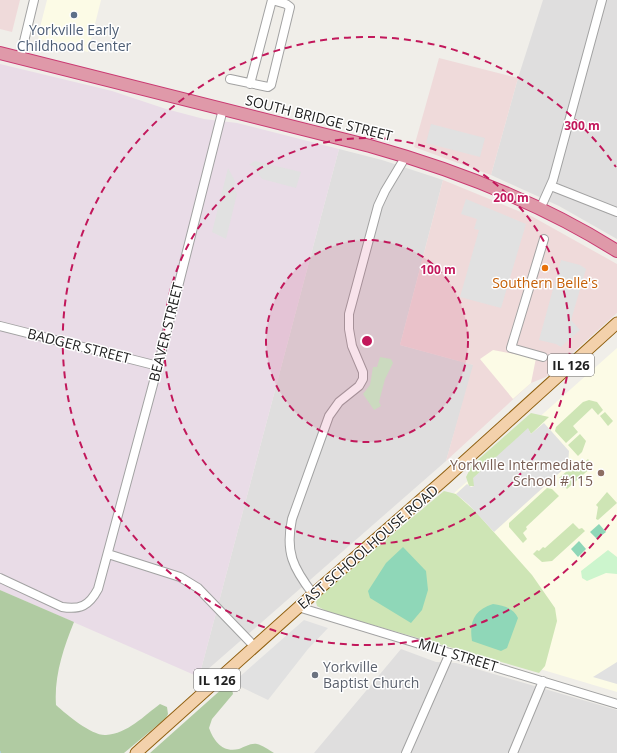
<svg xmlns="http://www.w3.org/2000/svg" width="617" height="753" font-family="'Open Sans',sans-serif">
<rect width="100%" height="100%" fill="#f0eee9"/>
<path fill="#dfdede" d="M 543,0 L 617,0 L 617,239 L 559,206 L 491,175 L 518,78 Z
M 339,149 L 382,160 L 443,180 L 400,345 L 474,365 L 446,461 L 199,677 Z
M 401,649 L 436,662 L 456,663 L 617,710 L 617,753 L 314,753 Z"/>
<path fill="#efdada" d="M 0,0 L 20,0 L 12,32 L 0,29 Z
M 439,58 L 518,78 L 491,175 L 414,147 Z
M 443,180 L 533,217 L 617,264 L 617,313 L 546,377 L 531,383 L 446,461 L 473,365 L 400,345 Z"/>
<path fill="#e9dce7" d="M 0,64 L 112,91 L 166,109 L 204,119 L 237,123 L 339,149 L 199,677 L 0,590 Z"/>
<path fill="#fcfbe6" d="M 47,0 L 101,0 L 88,52 L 39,39 L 38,35 Z
M 617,348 L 617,692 L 333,607 L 333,601 Z
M 493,350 L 536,358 L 531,383 L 513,399 L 480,359 Z"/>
<path fill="#cee5b5" d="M 589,400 L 597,402 L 603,410 L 598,415 L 592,408 L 573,426 L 578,432 L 566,443 L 555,431 L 556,427 L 583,402 Z
M 605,412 L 613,421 L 608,426 L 600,416 Z
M 531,413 L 549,417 L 531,434 L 528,429 L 474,478 L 474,486 L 469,486 L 466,477 L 472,465 Z
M 580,434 L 586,441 L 582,452 L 578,456 L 568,445 Z
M 588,459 L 593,466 L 567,489 L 565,487 L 563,488 L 561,485 L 565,483 L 565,480 L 559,478 L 575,464 L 581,465 Z
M 547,488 L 552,489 L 559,496 L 526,527 L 527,529 L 523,533 L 527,539 L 523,543 L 509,527 L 509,523 Z
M 444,491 L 456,494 L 476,512 L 532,575 L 555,608 L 557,621 L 545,666 L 539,673 L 328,612 L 317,606 L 316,602 L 322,593 Z
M 607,492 L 617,503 L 598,520 L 596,519 L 598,507 L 596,505 Z
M 573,523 L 579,529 L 582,528 L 585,531 L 552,561 L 542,562 L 533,554 L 537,550 L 539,551 L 543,547 L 545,548 Z"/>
<path fill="#b0cba2" d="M 0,590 L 74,622 C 63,649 54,677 56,705 C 67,715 92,736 106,735 C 127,734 145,715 160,704 L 167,707 L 168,714 L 166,718 L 124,753 L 0,753 Z
M 224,687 L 232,689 L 233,694 L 212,719 L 209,728 C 214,741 222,753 239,749 C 245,747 250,743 257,744 C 262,745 269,750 274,753 L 150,753 Z"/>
<path fill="#ccf5cd" d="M 380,357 L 391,359 L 393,363 L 385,379 L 379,402 L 381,406 L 374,410 L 363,394 L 370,385 L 373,367 L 377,367 Z
M 608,550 L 617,557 L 617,574 L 606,573 L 587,581 L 582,578 L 581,571 Z"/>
<path fill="#8fd7b8" d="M 599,524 L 606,532 L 597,539 L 590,532 Z
M 579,541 L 586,549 L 578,557 L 571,549 Z
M 403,547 L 426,571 L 428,590 L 422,610 L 411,623 L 370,598 L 368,591 L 386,563 Z
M 493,604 C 503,606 513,607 518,618 L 507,648 L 501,651 L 472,641 C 469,622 474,610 493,604 Z"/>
<path fill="#e1e1e1" d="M 431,124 L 485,138 L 480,157 L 426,143 Z
M 255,161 L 301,172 L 296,188 L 262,179 L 253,166 L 249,165 Z
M 228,168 L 235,181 L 234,187 L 237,194 L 226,239 L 212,232 Z
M 466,199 L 526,224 L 501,308 L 460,297 L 479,230 L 474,229 L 477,219 L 461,214 Z
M 561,260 L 580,265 L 586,269 L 571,320 L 580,330 L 561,347 L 556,344 L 539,340 Z
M 544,423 L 569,451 L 568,465 L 494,532 L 469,505 L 456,494 L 467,484 L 471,487 L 474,486 L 473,478 L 528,428 L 531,434 Z
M 304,620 L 328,628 L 308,649 L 268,700 L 237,685 L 236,680 Z
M 617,662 L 617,684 L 593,677 Z"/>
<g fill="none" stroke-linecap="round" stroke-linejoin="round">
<path stroke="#aed1d9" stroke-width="2" d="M 0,752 L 0,753"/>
<g stroke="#a2a2a2" stroke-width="10">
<path id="minor" d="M 20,58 L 34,0
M 230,79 L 268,87 L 271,85 L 290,7 L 286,4 L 272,0
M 250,84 L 272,0
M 551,186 L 617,212
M 540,209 L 553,180 L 602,0
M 0,326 L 158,366
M 543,357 L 511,348 L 544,239
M 108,554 L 180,577 L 198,588 L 255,647
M 0,578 L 62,607 C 80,610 89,606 98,589 L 158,366 L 223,109
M 313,594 C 293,568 285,552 292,519 L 329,416 L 339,402 L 359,386 L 363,379 L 363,372 L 352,346 L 349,329 L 349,314 L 378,206 L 385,191 L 406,156
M 298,607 L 617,704
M 406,753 L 450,653
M 513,753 L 543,681"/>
</g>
<g stroke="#8f5f0f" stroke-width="13">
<path id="major" d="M 136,753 L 320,588 L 446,478 L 617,323"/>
</g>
<g stroke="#ca3a72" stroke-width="14">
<path id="highway" d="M 0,53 L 370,146 C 456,170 541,203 617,251"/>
</g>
<use href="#minor" stroke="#fff" stroke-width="8"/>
<use href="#major" stroke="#f3d1ab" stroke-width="11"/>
<use href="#highway" stroke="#df99a9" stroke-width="12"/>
</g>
<circle cx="367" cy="341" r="101" fill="#c2185b" fill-opacity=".12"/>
<g fill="none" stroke="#c2185b" stroke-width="2" stroke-dasharray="7 5">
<circle cx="367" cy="341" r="101"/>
<circle cx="367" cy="341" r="203"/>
<path d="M616 515A304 304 0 1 1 616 167"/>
</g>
<circle fill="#5c6f8a" stroke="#fff" stroke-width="1.5" cx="74" cy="15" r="4"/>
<circle fill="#e8710a" stroke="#fff" stroke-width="1.5" cx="545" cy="268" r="4"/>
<circle fill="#8d6e63" stroke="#fff" stroke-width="1.5" cx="601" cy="473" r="4"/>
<circle fill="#6b7280" stroke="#fff" stroke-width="1.5" cx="315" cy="675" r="4"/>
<g text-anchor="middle" stroke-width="3" stroke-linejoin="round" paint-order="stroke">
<g fill="#fff" stroke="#646464" stroke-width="1">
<rect x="548" y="354" width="46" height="22" rx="3"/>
<rect x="194" y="669" width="46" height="22" rx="3"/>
</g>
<g font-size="13" font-weight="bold" fill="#212121">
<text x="571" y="370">IL 126</text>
<text x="217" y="685">IL 126</text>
</g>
<g font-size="14" fill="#4e5e75" stroke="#fff">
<text x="74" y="35">Yorkville Early<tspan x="74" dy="16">Childhood Center</tspan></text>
</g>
<g font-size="14" fill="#212121" stroke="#fff">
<text transform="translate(319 118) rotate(14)" y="5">SOUTH BRIDGE STREET</text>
<text transform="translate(166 332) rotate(-76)" y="5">BEAVER STREET</text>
<text transform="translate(79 346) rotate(14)" y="5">BADGER STREET</text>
<text transform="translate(368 547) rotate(-41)" y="5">EAST SCHOOLHOUSE ROAD</text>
<text transform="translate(458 655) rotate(17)" y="5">MILL STREET</text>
</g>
<g font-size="14" fill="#c56008" stroke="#fff">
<text x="545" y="288">Southern Belle's</text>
</g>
<g font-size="14" fill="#785e54" stroke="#fff" text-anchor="end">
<text x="593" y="470">Yorkville Intermediate<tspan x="593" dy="16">School #115</tspan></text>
</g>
<g font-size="14" fill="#5b616d" stroke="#fff" text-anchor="start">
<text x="323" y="672">Yorkville<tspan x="323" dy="16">Baptist Church</tspan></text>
</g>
</g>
<circle cx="367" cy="341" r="6" fill="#c2185b" stroke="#fff" stroke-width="2"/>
<g font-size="12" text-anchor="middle" font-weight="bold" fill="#c2185b" stroke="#fff" stroke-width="3" stroke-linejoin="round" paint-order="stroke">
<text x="582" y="130">300 m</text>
<text x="511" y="202">200 m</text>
<text x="438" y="274">100 m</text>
</g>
</svg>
